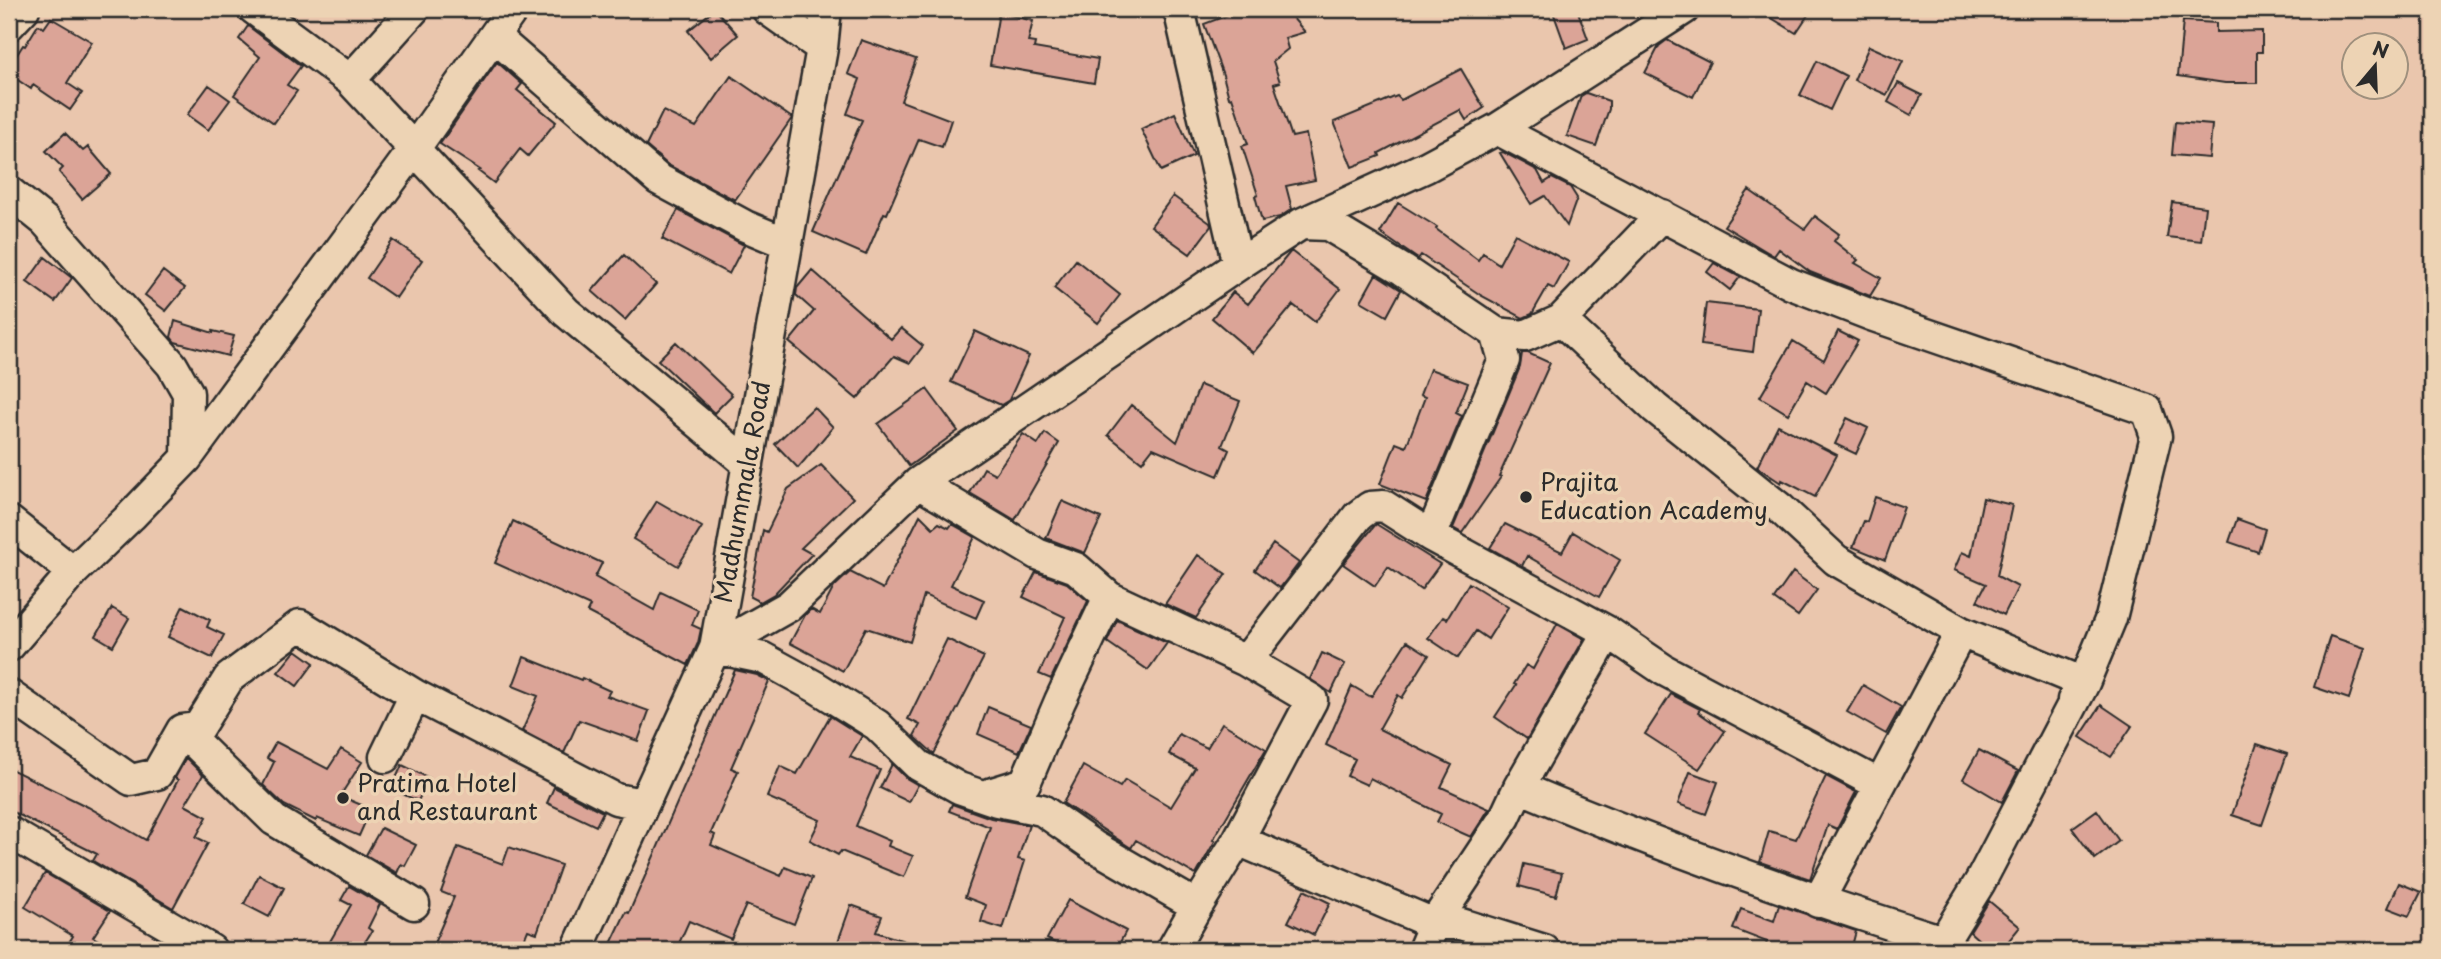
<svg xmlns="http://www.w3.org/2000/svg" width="2441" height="959" font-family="'Playpen Sans',sans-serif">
<rect width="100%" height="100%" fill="#eac6ad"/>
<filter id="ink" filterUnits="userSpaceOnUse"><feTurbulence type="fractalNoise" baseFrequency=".0143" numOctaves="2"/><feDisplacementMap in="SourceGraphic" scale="14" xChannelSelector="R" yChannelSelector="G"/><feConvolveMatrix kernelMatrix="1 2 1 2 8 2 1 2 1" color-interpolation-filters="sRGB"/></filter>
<g filter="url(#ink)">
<path fill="#dba497" stroke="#2b2b2b" stroke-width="2" d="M 715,9 L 738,35 L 711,58 L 688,31 Z
M 1244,9 L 1285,9 L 1305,32 L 1285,38 L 1288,49 L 1273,61 L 1280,82 L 1274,84 L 1292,137 L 1306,134 L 1315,180 L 1286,186 L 1292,209 L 1280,217 L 1262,221 L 1255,196 L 1258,195 L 1242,146 L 1248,144 L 1232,97 L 1229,98 L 1223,75 L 1204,24 Z
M 1552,9 L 1577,9 L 1588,39 L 1566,48 Z
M 1757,9 L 1812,9 L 1796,33 Z
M 999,12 L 1033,21 L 1028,42 L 1035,43 L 1034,48 L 1098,59 L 1094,83 L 990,65 Z
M 51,18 L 92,42 L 67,83 L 82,93 L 70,110 L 33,85 L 31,89 L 9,74 L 9,67 L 23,45 L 25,46 L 38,25 L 44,28 Z
M 2183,21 L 2216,23 L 2216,32 L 2262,31 L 2262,52 L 2257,52 L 2257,83 L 2225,83 L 2178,76 Z
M 248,26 L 301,66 L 287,85 L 297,91 L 274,123 L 234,95 L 260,57 L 239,39 Z
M 861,40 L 916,59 L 901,101 L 951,120 L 942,147 L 919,139 L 887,214 L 884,213 L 866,255 L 813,232 L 862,120 L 847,114 L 860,79 L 848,74 Z
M 1667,40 L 1710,62 L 1693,97 L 1645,73 L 1659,46 Z
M 1869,46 L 1903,61 L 1887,95 L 1854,80 Z
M 1817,61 L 1846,76 L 1830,110 L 1800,95 Z
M 497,62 L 522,84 L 517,90 L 556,122 L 528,156 L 520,149 L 494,183 L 478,171 L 480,170 L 440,144 Z
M 1461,69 L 1484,108 L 1466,120 L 1460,110 L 1379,153 L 1380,156 L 1352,167 L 1334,122 L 1397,96 L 1401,100 Z
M 731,76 L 792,118 L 735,200 L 668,165 L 646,146 L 663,111 L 696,127 Z
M 1898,83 L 1922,95 L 1911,115 L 1888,102 Z
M 209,85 L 230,100 L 208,130 L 187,115 Z
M 1586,93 L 1609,101 L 1609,109 L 1596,146 L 1567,136 L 1581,96 Z
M 1175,113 L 1194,156 L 1161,171 L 1141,129 Z
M 2175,122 L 2212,125 L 2209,158 L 2172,155 Z
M 65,133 L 83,151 L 88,147 L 111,174 L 82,199 L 59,172 L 63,168 L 46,151 Z
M 1503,152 L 1537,170 L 1544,183 L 1552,178 L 1570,187 L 1577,198 L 1567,226 L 1545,196 L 1531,204 L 1500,153 Z
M 1749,190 L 1805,229 L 1815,216 L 1839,234 L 1834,241 L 1858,260 L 1855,263 L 1881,278 L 1870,296 L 1810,272 L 1779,249 L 1774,256 L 1724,226 Z
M 1173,196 L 1210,223 L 1211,226 L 1190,254 L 1151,226 Z
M 2172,202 L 2205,207 L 2201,241 L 2167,237 Z
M 1398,203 L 1437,227 L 1436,229 L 1478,260 L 1483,253 L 1499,264 L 1515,234 L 1569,262 L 1554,289 L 1548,286 L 1532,314 L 1523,318 L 1482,296 L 1421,255 L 1418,259 L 1380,233 Z
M 678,210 L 744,245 L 729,274 L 662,239 Z
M 393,240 L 422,260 L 396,298 L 367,278 Z
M 1291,251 L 1340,289 L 1315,322 L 1293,305 L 1253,353 L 1212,318 L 1233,292 L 1248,304 Z
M 624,255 L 656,284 L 625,320 L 592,291 Z
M 45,257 L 72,278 L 55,302 L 27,282 Z
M 1076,260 L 1120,295 L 1098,323 L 1054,288 Z
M 1714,263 L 1740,277 L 1730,290 L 1707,272 Z
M 812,270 L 891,339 L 901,328 L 923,346 L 910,363 L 894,356 L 857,399 L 789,342 L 814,311 L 796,295 L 797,288 Z
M 163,271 L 185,288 L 166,311 L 145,295 Z
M 1376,274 L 1401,290 L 1387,316 L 1361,301 Z
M 1706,303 L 1758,309 L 1753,352 L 1701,345 Z
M 175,321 L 213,333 L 213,331 L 234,336 L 228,356 L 175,342 L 171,337 Z
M 975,331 L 1029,356 L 1009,400 L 1001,405 L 951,382 Z
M 1838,331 L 1858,341 L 1826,393 L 1807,381 L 1788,414 L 1760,397 L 1793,341 L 1824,360 Z
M 676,342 L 732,395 L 714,413 L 658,360 Z
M 1522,353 L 1528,353 L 1550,363 L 1499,476 L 1501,477 L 1462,533 L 1453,528 L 1520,367 Z
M 1430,369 L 1468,383 L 1456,413 L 1462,416 L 1426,502 L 1380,484 L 1396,443 L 1406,447 L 1425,397 L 1420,395 Z
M 1200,385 L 1240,401 L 1222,446 L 1229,450 L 1218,476 L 1153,448 L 1142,462 L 1108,435 L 1131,405 L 1177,442 Z
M 927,389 L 958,431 L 909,466 L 878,424 Z
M 814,407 L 833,427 L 798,468 L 775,444 Z
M 1847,418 L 1868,428 L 1856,454 L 1835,444 Z
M 1778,425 L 1837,455 L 1815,497 L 1782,480 L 1781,483 L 1757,467 Z
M 1045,433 L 1059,443 L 1015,520 L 970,493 L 984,468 L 995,474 L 1023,434 L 1038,444 Z
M 821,465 L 853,498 L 801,548 L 812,554 L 774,594 L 760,602 L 750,597 L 763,530 L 767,532 L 788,489 Z
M 1875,497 L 1904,507 L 1885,560 L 1853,547 L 1864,521 L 1867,522 Z
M 1983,498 L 2012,505 L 1997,576 L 2018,587 L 2004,615 L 1977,601 L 1986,584 L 1954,570 L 1962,552 L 1971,556 Z
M 657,501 L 702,527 L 678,566 L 633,539 Z
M 1062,501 L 1101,518 L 1085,553 L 1046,538 Z
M 920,515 L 933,528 L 939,523 L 949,528 L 952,524 L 975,537 L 951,585 L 984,600 L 976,618 L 924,595 L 910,642 L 866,628 L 843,671 L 790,643 L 805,615 L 811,609 L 820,614 L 834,587 L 850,572 L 883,589 Z
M 2237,519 L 2265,529 L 2258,552 L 2229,542 Z
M 513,521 L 602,563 L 595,577 L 654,610 L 661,592 L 698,610 L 692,625 L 701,629 L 698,643 L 688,665 L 587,612 L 590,606 L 495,563 Z
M 1376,524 L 1440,564 L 1421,590 L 1388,567 L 1375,586 L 1343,564 Z
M 1505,524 L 1562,552 L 1573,532 L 1620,560 L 1599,597 L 1527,556 L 1522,566 L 1490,548 Z
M 1273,544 L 1299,563 L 1280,588 L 1255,570 Z
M 1198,555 L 1226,574 L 1196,618 L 1165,604 Z
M 1036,572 L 1067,583 L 1088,601 L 1051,679 L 1039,674 L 1065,617 L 1023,597 Z
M 1793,572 L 1817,590 L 1798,616 L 1774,599 Z
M 1469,583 L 1508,607 L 1488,639 L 1476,631 L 1458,658 L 1428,638 L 1443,617 L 1447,619 Z
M 183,606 L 210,620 L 207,627 L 224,635 L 212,658 L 168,637 Z
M 112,608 L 129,618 L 113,646 L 96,636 Z
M 1117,620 L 1167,643 L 1148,670 L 1107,642 Z
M 1557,624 L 1584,639 L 1527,739 L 1495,717 L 1516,685 L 1514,684 L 1526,665 L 1533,669 Z
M 2330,636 L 2365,648 L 2349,699 L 2314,687 Z
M 947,639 L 984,657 L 934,754 L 914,736 L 920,725 L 908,719 Z
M 1407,641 L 1429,655 L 1402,698 L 1398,695 L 1379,729 L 1452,765 L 1441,787 L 1489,809 L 1471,837 L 1437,822 L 1441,814 L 1370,778 L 1367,785 L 1347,776 L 1355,759 L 1326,745 L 1352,686 L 1371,697 Z
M 296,650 L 314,663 L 297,686 L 278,672 Z
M 1322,653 L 1345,664 L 1331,693 L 1310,679 Z
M 524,657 L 581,680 L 582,678 L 610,691 L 607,696 L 649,711 L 638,741 L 579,720 L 564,753 L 522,731 L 538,696 L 513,686 Z
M 735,670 L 757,675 L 769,681 L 731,768 L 738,771 L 711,833 L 715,835 L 711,845 L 781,876 L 785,867 L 812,878 L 794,924 L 746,905 L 731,939 L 689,921 L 676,950 L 608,950 L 626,912 L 629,913 Z
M 1863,685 L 1901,707 L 1886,734 L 1847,712 Z
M 1671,694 L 1700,709 L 1698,712 L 1725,731 L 1699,769 L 1645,734 Z
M 2101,705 L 2132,726 L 2111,757 L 2080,737 Z
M 988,707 L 1031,725 L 1019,752 L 978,734 Z
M 830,716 L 862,736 L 850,757 L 880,770 L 856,826 L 890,841 L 888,846 L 913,856 L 904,877 L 841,851 L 838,855 L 810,840 L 820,820 L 767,797 L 780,766 L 797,774 Z
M 1222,723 L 1266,749 L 1213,840 L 1215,841 L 1196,875 L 1136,840 L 1131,848 L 1063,803 L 1083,766 L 1120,787 L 1125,780 L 1171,807 L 1195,768 L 1169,754 L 1179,734 L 1207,748 Z
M 276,742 L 328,769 L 341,749 L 362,762 L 340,796 L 371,809 L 359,836 L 317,818 L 316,821 L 284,805 L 263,785 L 274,762 L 267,758 Z
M 2257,744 L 2287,754 L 2262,825 L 2232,815 Z
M 1979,750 L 2018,771 L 2002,802 L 1963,779 Z
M 186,758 L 203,775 L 185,805 L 207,817 L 196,837 L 208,843 L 173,908 L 93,861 L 97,854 L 9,810 L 9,768 L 88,807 L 146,840 L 178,780 L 175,778 Z
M 892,764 L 906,778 L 918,785 L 909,802 L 880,788 Z
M 402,765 L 429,778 L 418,801 L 391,789 Z
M 1690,772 L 1718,782 L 1706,814 L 1678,804 Z
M 1826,776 L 1856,792 L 1837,829 L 1828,825 L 1810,879 L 1760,862 L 1769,831 L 1796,839 Z
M 554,787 L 603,812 L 596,826 L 547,803 Z
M 952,804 L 991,818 L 1029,825 L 1018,859 L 1025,861 L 1003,929 L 981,922 L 986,905 L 965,897 L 990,827 L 949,811 Z
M 2097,810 L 2119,841 L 2095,859 L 2072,828 Z
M 381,828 L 416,845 L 405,866 L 401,864 L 397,873 L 366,855 Z
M 458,847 L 503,864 L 509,847 L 561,865 L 537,933 L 528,930 L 520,950 L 431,950 L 454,897 L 441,892 Z
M 1524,864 L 1562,873 L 1556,896 L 1519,886 Z
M 45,873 L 110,911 L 93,937 L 116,950 L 64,950 L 73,936 L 25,907 Z
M 259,875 L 284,888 L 269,917 L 244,904 Z
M 2399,883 L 2421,892 L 2409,916 L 2388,908 Z
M 349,886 L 380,904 L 368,928 L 372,931 L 360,950 L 325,950 L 351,905 L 341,900 Z
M 1304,890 L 1330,903 L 1314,935 L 1288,922 Z
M 1068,900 L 1126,931 L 1116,950 L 1068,950 L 1047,939 Z
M 1989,901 L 2020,927 L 2001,950 L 1990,950 L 1970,932 Z
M 851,905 L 882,916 L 876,932 L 920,946 L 919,950 L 835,950 Z
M 1779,905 L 1856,931 L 1851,950 L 1764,950 L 1767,942 L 1733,929 L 1741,909 L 1774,921 Z"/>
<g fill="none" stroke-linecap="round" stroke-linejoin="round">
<g stroke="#2b2b2b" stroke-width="35">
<path id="minor" d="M 254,9 L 350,80
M 414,9 L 350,80 L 566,312 L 748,464
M 767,9 L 822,48
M 1179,9 L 1238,265
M 9,25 L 24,9
M 495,37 L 658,179 L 745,226 L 786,243
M 1497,129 L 1791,284 L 1871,315 L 2147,410 L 2156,436 L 2111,618 L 2084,683 L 1980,882 L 1938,950
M 9,192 L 45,221 L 172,365 L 188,393 L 187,458
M 1301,224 L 1328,225 L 1403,270 L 1496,333
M 1561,320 L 1655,408 L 1781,509 L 1836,560 L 1961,632 L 1818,902
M 918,483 L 1037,554 L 1076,568 L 1109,597 L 1246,661 L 1312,700 L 1238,840 L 1197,906 L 1172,950
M 9,521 L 73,572
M 1431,536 L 1504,360 L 1496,333 L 1525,336 L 1561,320 L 1662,215
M 1961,632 L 2084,683 L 2073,700
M 9,646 L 73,572 L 131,516 L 187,458 L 415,148 L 513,9
M 1246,661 L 1358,516 L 1370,507 L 1384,506 L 1431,536 L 1608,632 L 1664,670 L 1880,785
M 9,695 L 131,780 L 157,774 L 182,730
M 385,757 L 415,695
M 1519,787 C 1658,846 1799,896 1943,941
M 983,796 L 1025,783 L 1060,701 L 1109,597
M 9,832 L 211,950
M 1238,840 L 1434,924 L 1461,924 L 1544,950
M 414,904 L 274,820 L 182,730 L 198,728 L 229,678 L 300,625 L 415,695 L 616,799 L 642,804
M 1197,906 L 1095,847 L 1042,810 L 997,801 L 959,788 L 918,765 L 877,725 L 816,687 L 763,658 L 715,648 L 789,606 L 918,483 L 1238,265 L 1301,224 L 1426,167 L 1497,129 L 1684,9
M 577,950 L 715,648 L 822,48 L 826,9
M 1423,950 L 1434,924 L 1505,817 L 1519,787 L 1608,632"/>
</g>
<use href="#minor" stroke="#edd3b4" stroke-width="30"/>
</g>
</g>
<g fill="#2b2b2b" stroke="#edd3b4" stroke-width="2.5">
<circle cx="1526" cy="497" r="7"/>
<circle cx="343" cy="798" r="7"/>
</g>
<g text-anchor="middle" stroke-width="7" stroke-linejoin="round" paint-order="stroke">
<g font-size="24" fill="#2b2b2b" stroke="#edd3b4" text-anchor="start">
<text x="1540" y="491">Prajita<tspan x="1540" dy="28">Education Academy</tspan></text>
<text x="357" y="792">Pratima Hotel<tspan x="357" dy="28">and Restaurant</tspan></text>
</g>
<g font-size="24" fill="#2b2b2b" stroke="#edd3b4">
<text transform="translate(743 492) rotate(-80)" y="8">Madhummala Road</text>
</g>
</g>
<rect width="2441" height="959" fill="none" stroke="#edd3b4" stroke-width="35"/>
<rect x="18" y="18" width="2406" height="924" fill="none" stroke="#2b2b2b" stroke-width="2.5" filter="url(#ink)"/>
<g transform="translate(2375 66) rotate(19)"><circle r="33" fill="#edd3b4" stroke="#9f907d" stroke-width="2"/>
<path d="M0-5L12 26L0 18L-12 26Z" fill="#2b2b2b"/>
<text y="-10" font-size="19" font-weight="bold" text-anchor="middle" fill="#2b2b2b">N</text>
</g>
</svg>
